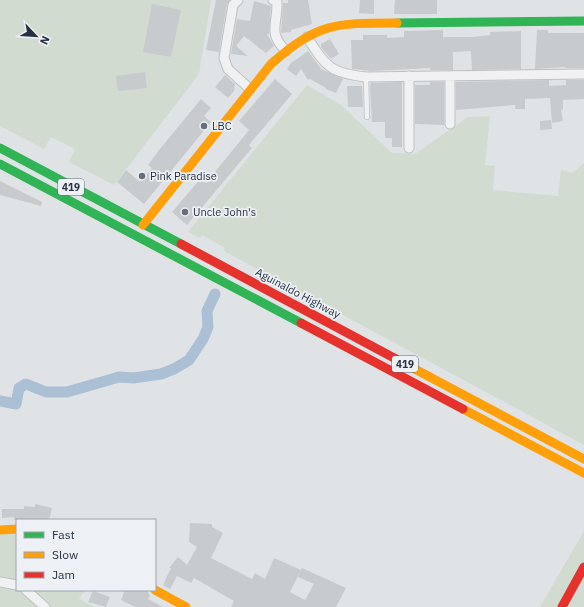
<svg xmlns="http://www.w3.org/2000/svg" width="584" height="607" font-family="'IBM Plex Sans',sans-serif">
<rect width="100%" height="100%" fill="#e0e3e6"/>
<path fill="#d1dbd0" d="M 0,0 L 211,0 L 199,74 L 114,185 L 69,162 L 75,149 L 51,137 L 44,149 L 0,126 Z
M 307,85 L 341,105 L 392,153 L 415,154 L 468,117 L 490,116 L 485,165 L 495,166 L 493,190 L 558,196 L 561,170 L 573,173 L 584,163 L 584,445 L 224,251 L 225,248 L 202,235 L 200,238 L 188,232 Z
M 584,531 L 584,607 L 540,607 Z
M 0,532 L 17,533 L 17,590 L 85,590 L 79,599 L 95,607 L 0,607 Z"/>
<g fill="none" stroke-linecap="round" stroke-linejoin="round">
<path stroke="#abc0d4" stroke-width="11" d="M 0,401 L 16,404 L 19,388 L 26,384 L 46,392 L 67,392 L 119,377 L 133,378 L 161,374 L 174,369 L 189,360 L 203,339 L 208,327 L 207,311 L 215,294"/>
</g>
<path fill="#c8cbce" d="M 216,0 L 230,0 L 227,4 L 219,52 L 206,50 Z
M 288,0 L 308,0 L 312,24 L 291,30 L 291,32 L 281,33 L 283,3 L 288,3 Z
M 360,0 L 374,0 L 374,14 L 359,13 Z
M 395,0 L 437,0 L 437,14 L 394,14 Z
M 254,1 L 271,6 L 269,34 L 267,34 L 274,46 L 266,53 L 244,36 L 236,46 L 248,56 L 231,54 L 237,19 L 250,21 Z
M 152,4 L 181,10 L 171,57 L 143,52 Z
M 443,30 L 443,37 L 473,37 L 490,35 L 490,32 L 521,31 L 521,69 L 472,70 L 471,51 L 453,52 L 453,70 L 430,70 L 430,68 L 371,71 L 352,69 L 351,40 L 363,40 L 363,35 L 387,35 L 387,38 L 404,37 L 404,31 Z
M 537,30 L 548,30 L 548,33 L 584,33 L 584,68 L 565,68 L 565,67 L 535,69 Z
M 330,39 L 339,54 L 331,59 L 321,47 L 321,44 Z
M 308,51 L 321,69 L 343,79 L 336,93 L 326,89 L 326,88 L 310,79 L 308,80 L 301,69 L 296,76 L 287,69 L 291,63 Z
M 145,72 L 147,88 L 118,91 L 116,76 Z
M 225,75 L 235,84 L 234,91 L 228,98 L 215,87 Z
M 275,79 L 292,94 L 249,145 L 252,148 L 187,225 L 172,212 L 200,179 L 206,183 L 249,130 L 239,121 Z
M 549,80 L 549,86 L 566,85 L 566,80 L 584,80 L 584,99 L 563,100 L 563,109 L 561,110 L 563,121 L 552,123 L 550,98 L 525,99 L 525,109 L 515,109 L 515,105 L 456,110 L 456,82 Z
M 402,82 L 402,147 L 392,147 L 392,138 L 385,138 L 385,122 L 372,122 L 370,86 L 371,83 Z
M 430,82 L 444,82 L 444,125 L 415,124 L 415,85 L 430,85 Z
M 347,86 L 362,86 L 363,107 L 348,107 Z
M 201,99 L 211,108 L 204,116 L 211,122 L 144,204 L 117,182 L 126,170 L 140,182 L 152,168 L 148,165 L 159,150 Z
M 551,120 L 552,129 L 540,130 L 540,121 Z
M 0,181 L 42,202 L 41,206 L 0,195 Z
M 35,504 L 52,508 L 49,520 L 14,520 L 14,517 L 2,518 L 2,509 L 24,509 L 24,506 L 35,507 Z
M 190,523 L 212,524 L 212,527 L 223,533 L 211,558 L 252,579 L 255,573 L 265,579 L 274,558 L 301,570 L 290,592 L 305,600 L 314,584 L 298,577 L 302,568 L 346,588 L 336,607 L 231,607 L 234,601 L 194,578 L 191,583 L 177,576 L 170,589 L 163,585 L 171,568 L 169,568 L 178,557 L 187,565 L 197,547 L 189,542 Z
M 125,590 L 147,590 L 150,596 L 148,599 L 163,607 L 135,607 L 121,600 Z
M 93,591 L 110,597 L 106,607 L 88,602 Z"/>
<g fill="none" stroke-linecap="round" stroke-linejoin="round">
<g stroke="#bec1c4" stroke-width="6">
<path id="lane" d="M 366,77 L 367,117"/>
</g>
<g stroke="#bec1c4" stroke-width="11">
<path id="street" d="M 238,0 L 233,5 L 224,58 L 228,69 L 250,89
M 273,0 L 277,2 C 278,24 267,32 286,51
M 307,37 C 326,66 329,73 366,77 L 584,74
M 450,124 L 450,76
M 409,148 L 409,76
M 0,582 L 17,585
M 26,590 L 45,607"/>
</g>
<use href="#lane" stroke="#f0f1f3" stroke-width="4.5"/>
<use href="#street" stroke="#f0f1f3" stroke-width="9"/>
<path stroke="#30b455" stroke-width="9" d="M 397,23 L 584,21
M 0,148 L 181,244
M 0,164 L 301,323"/>
<path stroke="#ff9f0a" stroke-width="9" d="M 143,225 L 271,64 C 319,22 336,23 397,23
M 396,359 L 584,459
M 463,409 L 584,473
M 0,530 L 17,529
M 155,590 L 186,607"/>
<path stroke="#e5322d" stroke-width="9" d="M 181,244 L 396,359
M 301,323 L 463,409
M 562,607 L 584,567"/>
</g>
<g fill="#666f7b" stroke="#edf1f6" stroke-width="1.5">
<circle cx="204" cy="126" r="4"/>
<circle cx="142" cy="176" r="4"/>
<circle cx="185" cy="212" r="4"/>
</g>
<g text-anchor="middle" stroke-width="3.5" stroke-linejoin="round" paint-order="stroke">
<g fill="#edf1f6" stroke="#616a77" stroke-width="1">
<rect x="58" y="179" width="26" height="16" rx="3"/>
<rect x="392" y="356" width="26" height="16" rx="3"/>
</g>
<g font-size="10" font-weight="bold" fill="#253041">
<text x="71" y="191">419</text>
<text x="405" y="368">419</text>
</g>
<g font-size="11" fill="#253041" stroke="#edf1f6" text-anchor="start">
<text x="212" y="130">LBC</text>
<text x="150" y="180">Pink Paradise</text>
<text x="193" y="216">Uncle John's</text>
</g>
<g font-size="11" fill="#253041" stroke="#edf1f6">
<text transform="translate(298 293) rotate(28)" y="4">Aguinaldo Highway</text>
</g>
</g>
<rect x="16" y="519" width="140" height="72" fill="#edf1f6" stroke="#9da4ae"/>
<rect x="24" y="532" width="20" height="6" fill="#30b455" stroke="#9da4ae"/>
<text x="52" y="539" font-size="12" fill="#253041">Fast</text>
<rect x="24" y="552" width="20" height="6" fill="#ff9f0a" stroke="#9da4ae"/>
<text x="52" y="559" font-size="12" fill="#253041">Slow</text>
<rect x="24" y="572" width="20" height="6" fill="#e5322d" stroke="#9da4ae"/>
<text x="52" y="579" font-size="12" fill="#253041">Jam</text>
<g transform="translate(36 36) rotate(115)" stroke="#edf1f6" stroke-width="3" paint-order="stroke">
<path d="M0-3L7 15L0 10L-7 15Z" fill="#253041"/>
<text y="-6" font-size="11" font-weight="bold" text-anchor="middle" fill="#253041">N</text>
</g>
</svg>
